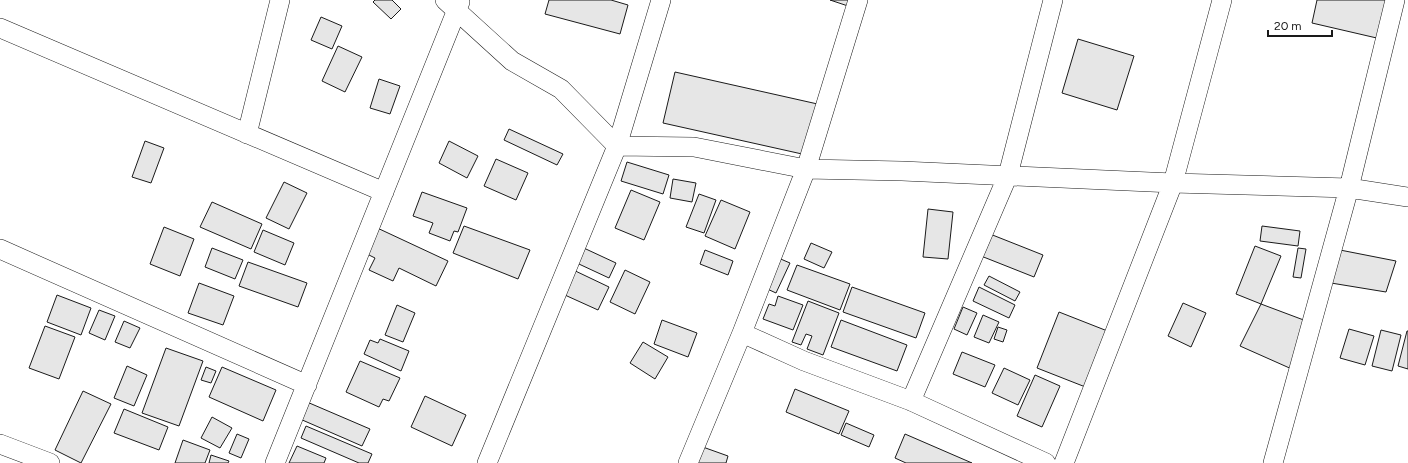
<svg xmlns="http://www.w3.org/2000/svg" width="1408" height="463" font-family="Figtree,sans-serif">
<rect width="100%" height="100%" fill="#fff"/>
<path fill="#e6e6e6" stroke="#1a1a1a" d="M 375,0 L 392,0 L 401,9 L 391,19 L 373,2 Z
M 549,0 L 611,0 L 628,5 L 620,34 L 545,14 Z
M 830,0 L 857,0 L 854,8 Z
M 1317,0 L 1390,0 L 1381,39 L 1312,23 Z
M 321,17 L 342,26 L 332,49 L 311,40 Z
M 1078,39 L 1134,56 L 1117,110 L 1062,93 Z
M 338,46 L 362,57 L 345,92 L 322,81 Z
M 675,72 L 822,105 L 811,156 L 663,123 Z
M 379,79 L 400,86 L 390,114 L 370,108 Z
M 509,129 L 563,154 L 557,165 L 504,140 Z
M 145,141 L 164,148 L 151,183 L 132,177 Z
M 449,141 L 478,156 L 467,178 L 439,163 Z
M 496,159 L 528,173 L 516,200 L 484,186 Z
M 627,162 L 669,175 L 663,194 L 621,181 Z
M 673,179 L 696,183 L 692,202 L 670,198 Z
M 284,182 L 307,193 L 289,229 L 266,218 Z
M 631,190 L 660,202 L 644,240 L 615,228 Z
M 422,192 L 467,208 L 458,232 L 454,231 L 450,241 L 429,233 L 433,223 L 413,216 Z
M 699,194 L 716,200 L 704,233 L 686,227 Z
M 721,200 L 750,212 L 735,249 L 705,236 Z
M 212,202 L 262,224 L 251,249 L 200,227 Z
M 928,209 L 953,212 L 948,259 L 923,257 Z
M 373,226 L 448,261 L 436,286 L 399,268 L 393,281 L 369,270 L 375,258 L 361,251 Z
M 464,226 L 530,250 L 518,279 L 453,253 Z
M 1262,226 L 1300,231 L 1298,246 L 1260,241 Z
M 164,227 L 194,239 L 180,276 L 150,264 Z
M 263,230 L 294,243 L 285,265 L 254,252 Z
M 990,234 L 1043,255 L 1034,277 L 981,256 Z
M 573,243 L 616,263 L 609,278 L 566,258 Z
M 811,243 L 832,252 L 824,268 L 804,259 Z
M 1255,246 L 1281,256 L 1261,304 L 1236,294 Z
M 212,248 L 243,260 L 235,279 L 205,267 Z
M 1298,248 L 1306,249 L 1301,278 L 1293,277 Z
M 705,250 L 733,261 L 728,275 L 700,264 Z
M 1340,250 L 1396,261 L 1386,292 L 1331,283 Z
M 776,257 L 790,263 L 776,293 L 763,287 Z
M 248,262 L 307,283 L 298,307 L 239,286 Z
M 797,265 L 850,284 L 840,310 L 787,290 Z
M 567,267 L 609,287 L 598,310 L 556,291 Z
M 625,270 L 650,282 L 635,314 L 610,302 Z
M 989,276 L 1020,292 L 1015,301 L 984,285 Z
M 199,283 L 234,296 L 223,325 L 188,313 Z
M 852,287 L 925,313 L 916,338 L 843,312 Z
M 979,287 L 1015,305 L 1009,318 L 973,301 Z
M 57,295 L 91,308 L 81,335 L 47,322 Z
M 778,296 L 803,305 L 793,330 L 763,319 L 769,304 L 775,306 Z
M 808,301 L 839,313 L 823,355 L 807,349 L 812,336 L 806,334 L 801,345 L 792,342 Z
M 1183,303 L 1206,313 L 1191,347 L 1168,336 Z
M 1261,304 L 1309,322 L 1294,370 L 1240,346 Z
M 397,305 L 415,313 L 403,342 L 385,335 Z
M 963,307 L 977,313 L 967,335 L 954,329 Z
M 99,310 L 115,316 L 105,340 L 89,333 Z
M 1059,312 L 1110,332 L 1088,388 L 1037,368 Z
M 983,315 L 999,322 L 989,343 L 974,337 Z
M 662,320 L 697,333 L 688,357 L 654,344 Z
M 841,320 L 907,345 L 897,371 L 831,347 Z
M 124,321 L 140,328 L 130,348 L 115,342 Z
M 45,326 L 75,337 L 59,379 L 29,368 Z
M 998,327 L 1007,330 L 1003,342 L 994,339 Z
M 1349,329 L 1374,336 L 1365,365 L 1340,358 Z
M 1381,330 L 1401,335 L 1392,371 L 1372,366 Z
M 1407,331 L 1408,331 L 1408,369 L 1398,366 Z
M 380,339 L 409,351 L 401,371 L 364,354 L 370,340 L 378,343 Z
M 643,342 L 668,357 L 655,379 L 630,363 Z
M 166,348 L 203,361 L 179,426 L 142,413 Z
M 962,352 L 995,365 L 985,387 L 953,374 Z
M 360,361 L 400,378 L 389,401 L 383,399 L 379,407 L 346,392 Z
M 127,366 L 147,375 L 134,406 L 114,398 Z
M 206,367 L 216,371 L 211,383 L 201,380 Z
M 222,367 L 276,390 L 263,421 L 209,397 Z
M 1004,368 L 1030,380 L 1018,405 L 992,393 Z
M 1035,375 L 1060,386 L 1042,427 L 1017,416 Z
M 795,389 L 849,411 L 839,434 L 786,412 Z
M 83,391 L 111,404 L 81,463 L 55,450 Z
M 425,396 L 466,415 L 452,446 L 411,427 Z
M 307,402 L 370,429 L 362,446 L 300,419 Z
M 124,409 L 168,427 L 159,450 L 114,433 Z
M 212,417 L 232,428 L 220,448 L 201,438 Z
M 846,423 L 874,435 L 869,447 L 841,435 Z
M 306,426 L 372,454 L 368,463 L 359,463 L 301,438 Z
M 237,434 L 249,439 L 241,458 L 229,453 Z
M 905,434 L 972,463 L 906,463 L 895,458 Z
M 183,440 L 210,450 L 205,463 L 175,463 Z
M 297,446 L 326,458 L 324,463 L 289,463 Z
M 700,446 L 728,456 L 726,463 L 694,463 Z
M 211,455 L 229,461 L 228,463 L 209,463 Z"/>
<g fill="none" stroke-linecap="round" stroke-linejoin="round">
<g stroke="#1a1a1a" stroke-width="20">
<path id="minor" d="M 445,0 L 512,61 L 561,89 L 617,146 L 694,147 L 806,169 L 902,171 L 1173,183 L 1349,188 L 1408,197
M 0,28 L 384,192
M 247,134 L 280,0
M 0,249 L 307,385
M 742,333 L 804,361 L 911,401 L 1046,463
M 911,401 L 1008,175 L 1053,0
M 0,444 L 50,463
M 275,463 L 460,2
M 487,463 L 617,146 L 661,0
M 688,463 L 742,333 L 806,169 L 858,0
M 1064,463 L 1173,183 L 1222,0
M 1273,463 L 1349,188 L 1395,0"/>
</g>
<use href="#minor" stroke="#fff" stroke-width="19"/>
</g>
<path d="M1268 30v6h64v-6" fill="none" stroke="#1a1a1a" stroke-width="2"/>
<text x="1274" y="30" font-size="12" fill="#1a1a1a" stroke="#ffffff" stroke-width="3" paint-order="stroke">20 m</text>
</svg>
